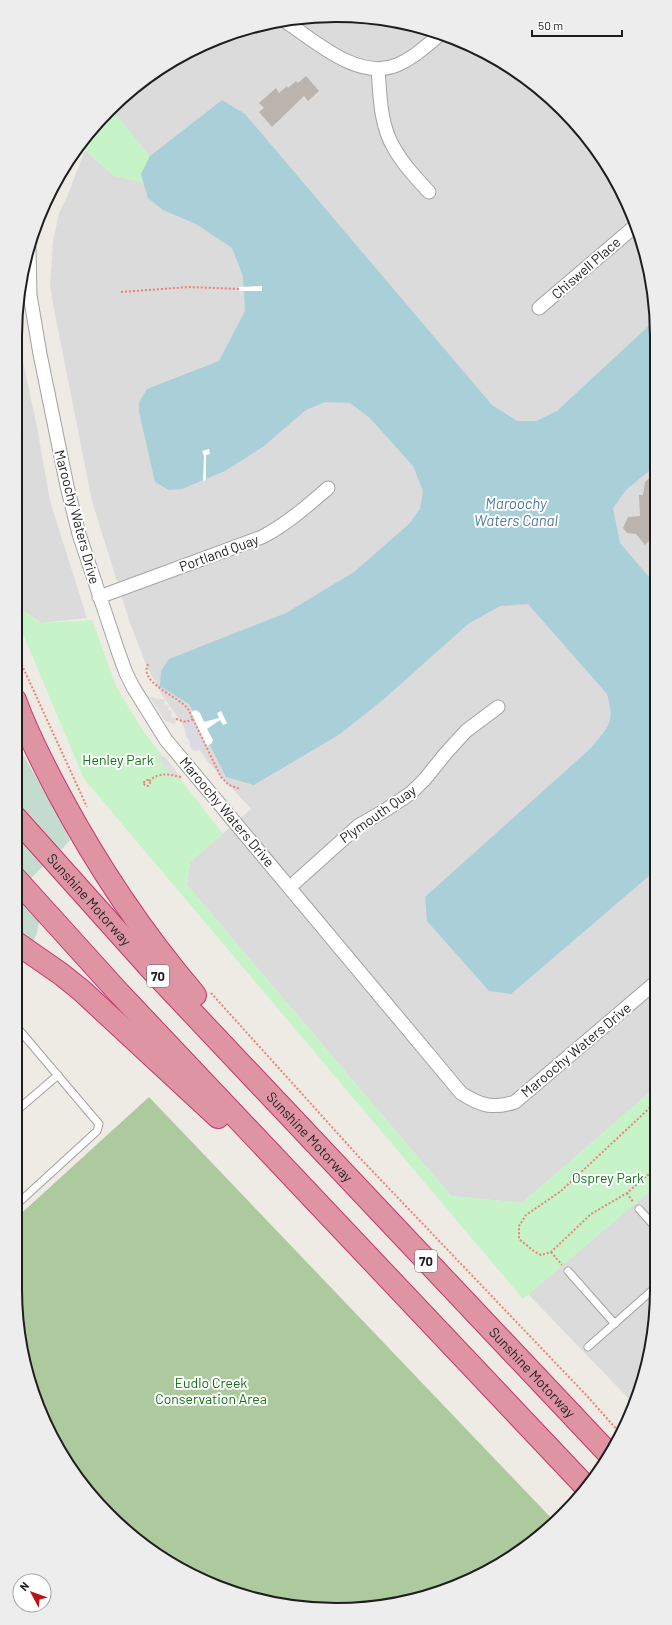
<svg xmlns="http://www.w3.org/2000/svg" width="672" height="1625" font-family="Barlow,sans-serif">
<rect width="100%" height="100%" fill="#eeebe5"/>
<path fill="#dcdbdb" d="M 315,16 L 378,18 L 439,32 L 514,69 L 577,125 L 624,194 L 654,294 L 656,1087 L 522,1203 L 451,1196 L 187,885 L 190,862 L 251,809 L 208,762 L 161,693 L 147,667 L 129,620 L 92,501 L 53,304 L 50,285 L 53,242 L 59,213 L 67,197 L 85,150 L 114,176 L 113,111 L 110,110 L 140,81 L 194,48 L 253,26 Z
M 16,329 L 37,427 L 50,501 L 87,618 L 41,623 L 15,605 L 15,336 Z
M 657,1185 L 657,1289 L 640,1392 L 634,1404 L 528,1294 Z"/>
<path fill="#acca9e" d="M 149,1097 L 555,1522 L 547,1530 L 497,1567 L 399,1604 L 294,1607 L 233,1593 L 176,1567 L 95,1500 L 58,1449 L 32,1392 L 15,1289 L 15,1219 Z"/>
<path fill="#c4dbcf" d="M 15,741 L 55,810 L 70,840 C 61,852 52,857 42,867 C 33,876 25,885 15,894 L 39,922 L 37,933 L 33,942 L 15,931 Z"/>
<path fill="#c6f4c8" d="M 113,111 L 150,156 L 141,174 L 143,183 L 114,176 L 85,150 Z
M 15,605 L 41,623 L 92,620 L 117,688 L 144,732 L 223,834 L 190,862 L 187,885 L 451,1196 L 522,1203 L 656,1087 L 657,1185 L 523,1299 L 84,779 L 15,615 Z"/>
<path fill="#dedede" d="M 150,697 L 165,700 L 164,704 L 169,705 L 168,710 L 172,711 L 171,717 L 176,718 L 175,724 L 165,721 Z
M 158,756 L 165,757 L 182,779 L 170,777 L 171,772 L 166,772 L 167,767 L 161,767 L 162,762 L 157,762 Z"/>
<path fill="#dadae4" d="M 188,714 L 204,746 L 200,750 L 194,751 L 190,747 L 190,742 L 186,736 L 184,727 Z"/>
<path fill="#a9cfd8" d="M 222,100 L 245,114 L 492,405 L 517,421 L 536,421 L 557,411 L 654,321 L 655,466 L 626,490 L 613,508 L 620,543 L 655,584 L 656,870 L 511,994 L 489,991 L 427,921 L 425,897 L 591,748 C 609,726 615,723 607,694 L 528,604 L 500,606 L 468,624 L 384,699 L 340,734 L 254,785 L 226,777 L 189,704 L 160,686 L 161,671 L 169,659 L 286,613 L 354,572 L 409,524 L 420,509 L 423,491 L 413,466 L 370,418 L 350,403 L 325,402 L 306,410 L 264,446 L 225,471 L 182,489 L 169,490 L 155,482 L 139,412 L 139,402 L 147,389 L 219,361 L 245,311 L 243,276 L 232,248 L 196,224 L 163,210 L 148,198 L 141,174 L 150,156 Z"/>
<path fill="#fff" d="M 262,286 L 262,291 L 239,291 L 239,287 Z
M 209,449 L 210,454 L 206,455 L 206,480 L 203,481 L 204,456 L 202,451 Z
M 196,710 L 200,713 L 204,722 L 219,718 L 217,713 L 221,711 L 227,723 L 223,725 L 220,720 L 207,729 L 213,740 L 212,743 L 207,746 L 191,712 Z"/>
<path fill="#bbb4ae" d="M 306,76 L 319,91 L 308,101 L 304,96 L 272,127 L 259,112 L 264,108 L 259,103 L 276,88 L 279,93 L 287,86 L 288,88 L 296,81 L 298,83 Z
M 655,473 L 655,535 L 645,545 L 636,534 L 627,533 L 623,528 L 628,517 L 640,516 L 639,495 L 643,495 L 645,482 Z"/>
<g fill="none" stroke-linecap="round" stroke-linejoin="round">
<g stroke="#a2a2a2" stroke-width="9">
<path id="service" d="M 15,1025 L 99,1124 L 97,1131 L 15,1206
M 15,1112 L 58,1075
M 639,1209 L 657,1229
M 568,1271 L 615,1324
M 588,1347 L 657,1286"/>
</g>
<g stroke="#a2a2a2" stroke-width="15">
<path id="minor" d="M 285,21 C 315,41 358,81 397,65 C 414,58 427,45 442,33
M 378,69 C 380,95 380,125 394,148 C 403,164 416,178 429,192
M 29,249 L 30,295 L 40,354 L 67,486 L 79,534 L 119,654 L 126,673 L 133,687 L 166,740 L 461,1093 C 481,1106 493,1109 515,1102 L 656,982
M 539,308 L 634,227
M 99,597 L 262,537 C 287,524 307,506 328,488
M 290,887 L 358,826 L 384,811 L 411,793 L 425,779 L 446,753 L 466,731 L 498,707"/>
</g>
<g stroke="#ca346c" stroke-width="24">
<g id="motorway">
<path d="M 15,700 C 27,733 43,764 59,794 C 97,865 142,933 195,995"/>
<path id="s1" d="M 15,817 L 152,970 L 608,1453"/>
<path d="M 15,878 L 119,993 L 587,1488"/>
<path d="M 15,942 L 61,974 L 81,990 L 218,1117"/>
</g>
</g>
<path stroke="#ed8077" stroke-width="2" stroke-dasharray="2 2" stroke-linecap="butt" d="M 121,292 L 189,287 L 239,289
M 15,650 L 87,807
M 148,664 C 138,683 180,697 188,709 L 221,777 L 229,785 L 240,789
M 176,719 L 186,722 L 193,719
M144 783a3 3 0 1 1 6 0a3 3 0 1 1-6 0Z
M 149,781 C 159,772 168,774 181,777
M 211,993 L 359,1157 L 588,1397 L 619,1432
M 656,1102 L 561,1191 L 526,1215 L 519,1226 L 519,1239 L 535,1252 L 541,1255 L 551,1252 L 591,1214 L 627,1193 L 657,1167
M 627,1193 L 633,1202
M 551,1252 L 562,1265"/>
<use href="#service" stroke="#fff" stroke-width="7"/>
<use href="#minor" stroke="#fff" stroke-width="13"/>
<use href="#motorway" stroke="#df94a4" stroke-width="22"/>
</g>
<g text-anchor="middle" stroke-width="4" stroke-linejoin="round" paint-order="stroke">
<g fill="#fff" stroke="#626262" stroke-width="1">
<rect x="147" y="965" width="22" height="22" rx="3"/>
<rect x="415" y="1250" width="22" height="22" rx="3"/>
</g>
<g font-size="13" font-weight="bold" fill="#1e1e1e">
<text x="158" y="981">70</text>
<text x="426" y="1266">70</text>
</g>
<g font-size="14" fill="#1e1e1e" stroke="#fff">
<text transform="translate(586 268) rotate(-41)" y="5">Chiswell Place</text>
<text transform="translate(77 517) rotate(75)" y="5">Maroochy Waters Drive</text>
<text transform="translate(219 553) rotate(-20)" y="5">Portland Quay</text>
<text transform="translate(227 812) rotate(50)" y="5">Maroochy Waters Drive</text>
<text transform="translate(378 814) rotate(-35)" y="5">Plymouth Quay</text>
<text dy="5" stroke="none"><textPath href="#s1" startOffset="111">Sunshine Motorway</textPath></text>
<text transform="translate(576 1050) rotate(-40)" y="5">Maroochy Waters Drive</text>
<text dy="5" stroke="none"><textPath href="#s1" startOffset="435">Sunshine Motorway</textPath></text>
<text dy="5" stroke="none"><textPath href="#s1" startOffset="759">Sunshine Motorway</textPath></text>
</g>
<g font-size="14" fill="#15731a" stroke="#fff">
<text x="118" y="765">Henley Park</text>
<text x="608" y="1183">Osprey Park</text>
<text x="211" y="1388">Eudlo Creek<tspan x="211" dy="16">Conservation Area</tspan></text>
</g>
<g font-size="15" font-style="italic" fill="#507a9e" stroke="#fff">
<text x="516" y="509">Maroochy<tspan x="516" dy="17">Waters Canal</tspan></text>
</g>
</g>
<path d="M0 0H672V1625H0ZM336 22H336A314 314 0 0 1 650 336V1289A314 314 0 0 1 336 1603H336A314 314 0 0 1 22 1289V336A314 314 0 0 1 336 22Z" fill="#ededed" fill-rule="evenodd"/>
<path fill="none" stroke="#1e1e1e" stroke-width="2" d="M336 22H336A314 314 0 0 1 650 336V1289A314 314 0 0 1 336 1603H336A314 314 0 0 1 22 1289V336A314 314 0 0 1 336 22Z"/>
<g transform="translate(32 1593) rotate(311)"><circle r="19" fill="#ffffff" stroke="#a5a5a5"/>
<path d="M0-3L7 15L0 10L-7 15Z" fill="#ba1217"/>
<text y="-6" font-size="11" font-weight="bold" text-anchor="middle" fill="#1e1e1e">N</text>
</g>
<path d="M532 30v6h90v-6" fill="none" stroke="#1e1e1e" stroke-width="2"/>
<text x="538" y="30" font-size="12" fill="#1e1e1e" stroke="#ffffff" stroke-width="3" paint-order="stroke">50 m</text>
</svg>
